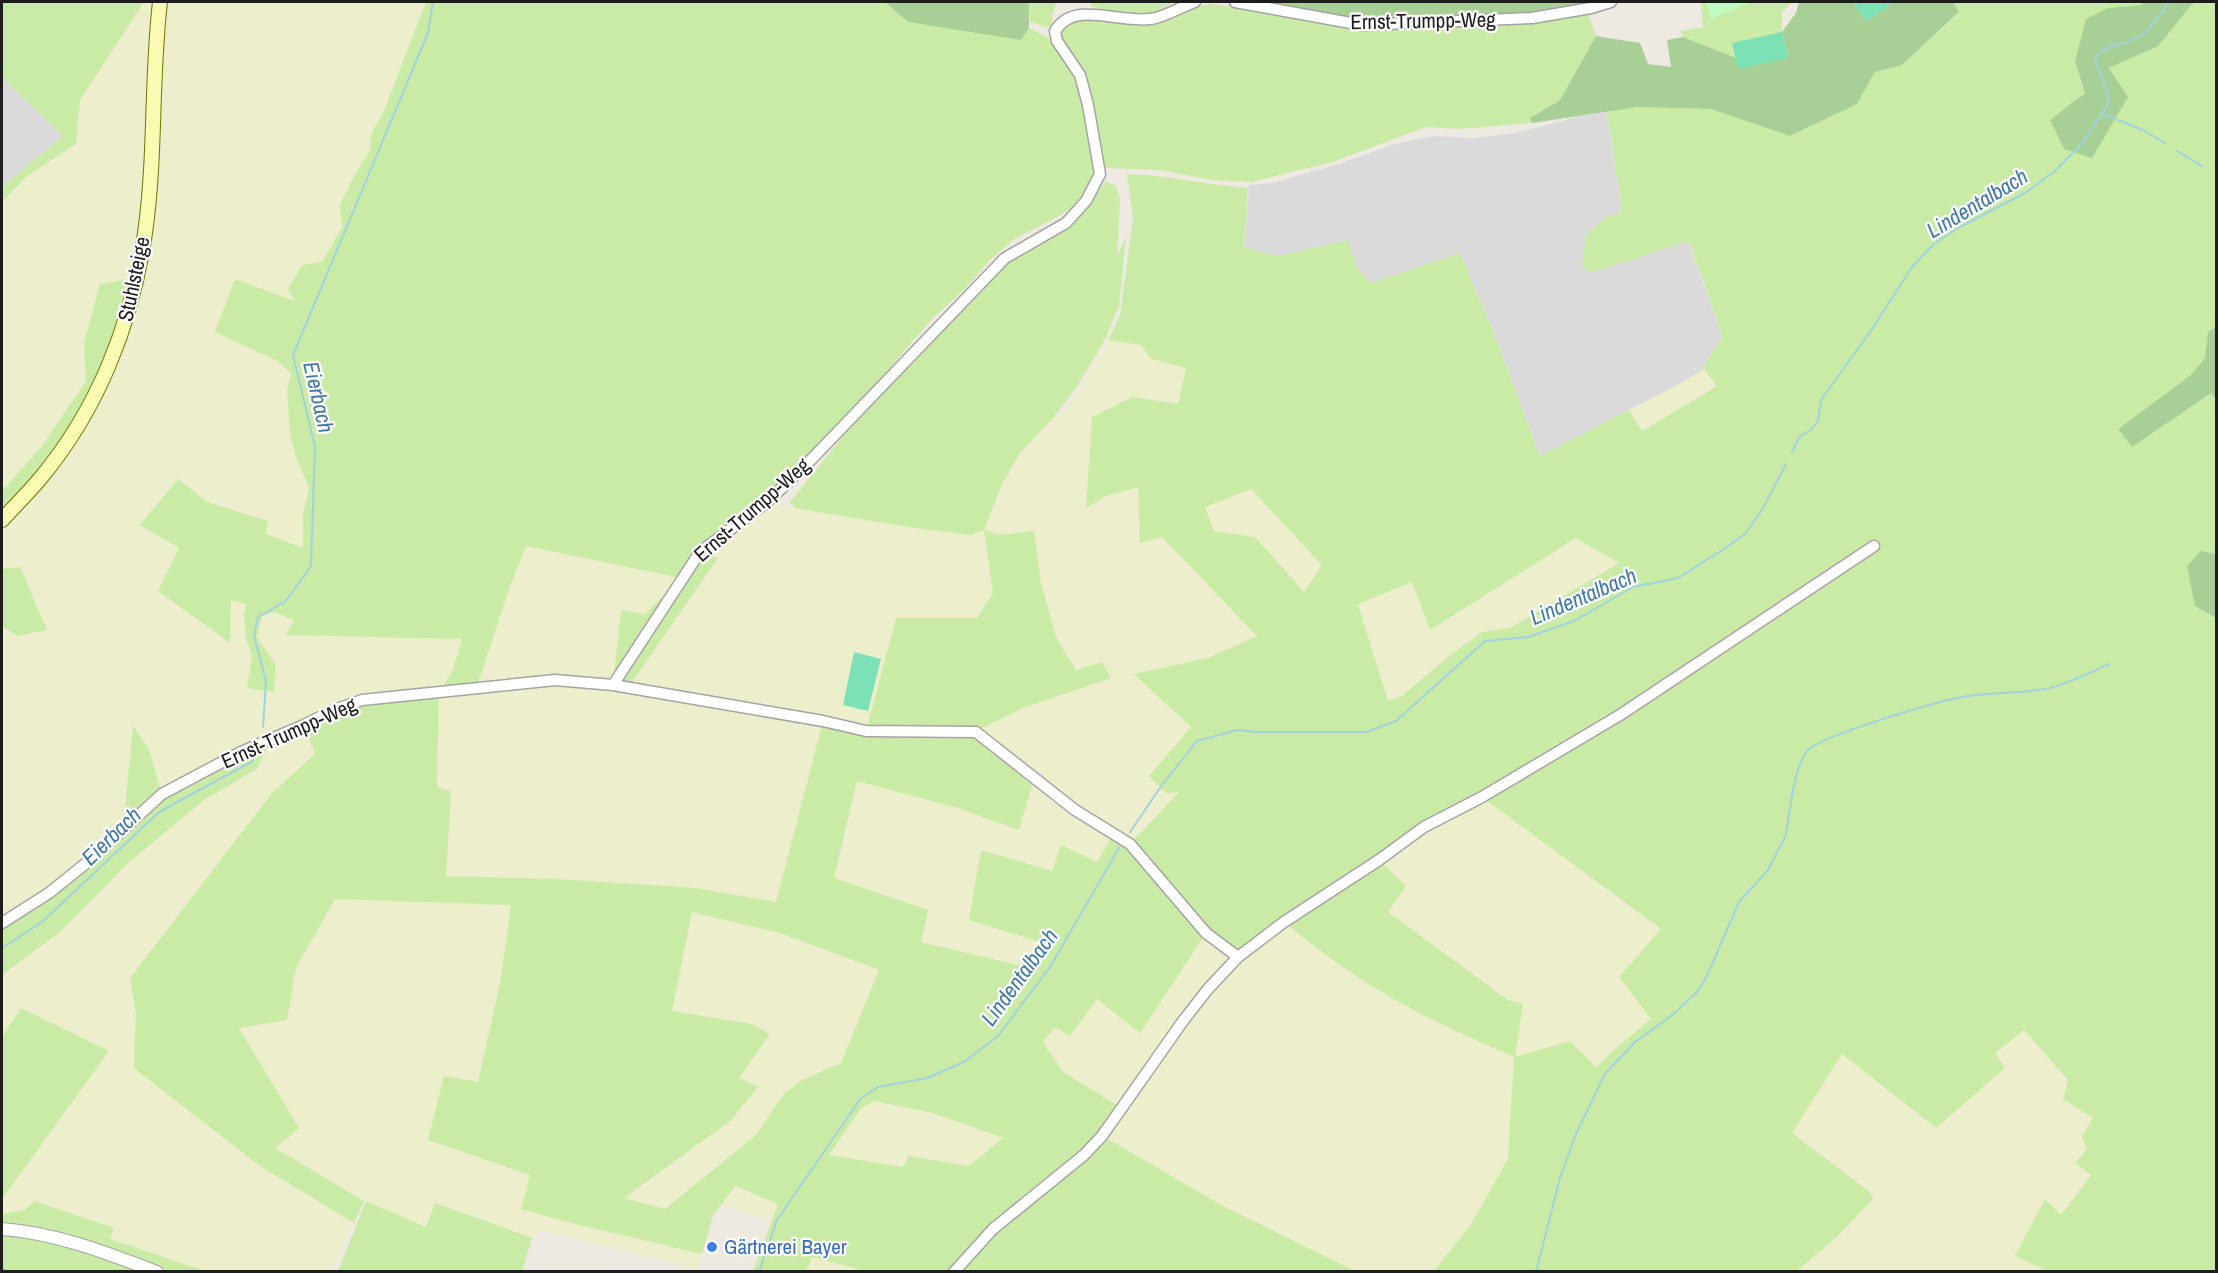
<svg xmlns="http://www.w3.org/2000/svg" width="2218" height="1273" font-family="'Archivo Narrow',sans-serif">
<rect width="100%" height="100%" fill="#eeeae2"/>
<path fill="#dbdada" d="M 2,74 L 9,84 L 63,136 L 2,187 Z
M 1607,111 L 1622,211 L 1605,218 L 1593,272 L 1688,240 L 1723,337 L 1707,360 L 1704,369 L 1695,376 L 1540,456 L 1493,331 L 1460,253 L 1371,283 L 1357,268 L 1347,240 L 1279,256 L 1244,248 L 1249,185 L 1272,183 L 1332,166 L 1395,144 L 1433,136 L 1474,138 L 1516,133 L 1580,116 Z"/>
<path fill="#edeecc" d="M 144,2 L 426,2 L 384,111 L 371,134 L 370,150 L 352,180 L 340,205 L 342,227 L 322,262 L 296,302 L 215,331 L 277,361 L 291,373 L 287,391 L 296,457 L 309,487 L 303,515 L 303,549 L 266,534 L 268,521 L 207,502 L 179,479 L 140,524 L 180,548 L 159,591 L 229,643 L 231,600 L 247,604 L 244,615 L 246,638 L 252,654 L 248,688 L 274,691 L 276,665 L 257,637 L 262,616 L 274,612 L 295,620 L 286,635 L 462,639 L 452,672 L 440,691 L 508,592 L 526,546 L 681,578 L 645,614 L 613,684 L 717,558 L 700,552 L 766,503 L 914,528 L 971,535 L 984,530 L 1002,484 L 1020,453 L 1055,416 L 1061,416 L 1075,397 L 1108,340 L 1141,345 L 1151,359 L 1186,368 L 1178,404 L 1132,397 L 1086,507 L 1106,496 L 1138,487 L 1162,537 L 1258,636 L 1208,658 L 1135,674 L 1192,727 L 1149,776 L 1180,791 L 1130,844 L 1097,863 L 1052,871 L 981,850 L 1041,942 L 1036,969 L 921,942 L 928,910 L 834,878 L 844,843 L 857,781 L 958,808 L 1019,830 L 976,732 L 1023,708 L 1111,678 L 1076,670 L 1056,637 L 1041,583 L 1034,531 L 1000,535 L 984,530 L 993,593 L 977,618 L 896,618 L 866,731 L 823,722 L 776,902 L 696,888 L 556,879 L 446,876 L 451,791 L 315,754 L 272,793 L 130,978 L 136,1013 L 134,1068 L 260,1166 L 352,1222 L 332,1271 L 205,1271 L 110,1239 L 114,1228 L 34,1201 L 25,1210 L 2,1214 L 2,1199 L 109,1051 L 21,1008 L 2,1037 L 2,976 L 61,931 L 127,864 L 204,800 L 257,769 L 162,794 L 156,776 L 123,829 L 2,923 L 2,626 L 17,636 L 20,567 L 2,569 L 2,520 L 92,400 L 84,342 L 86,381 L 42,446 L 2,491 L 2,202 L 27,176 L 76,144 L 80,100 Z
M 1704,369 L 1717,386 L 1642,431 L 1629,410 L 1676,386 Z
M 1250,489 L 1323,565 L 1304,592 L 1255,537 L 1214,531 L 1205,507 Z
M 1576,538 L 1620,562 L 1510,628 L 1482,632 L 1449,656 L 1402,696 L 1388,701 L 1358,604 L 1412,582 L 1430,629 Z
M 1482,797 L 1662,929 L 1652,1019 L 1617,1047 L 1596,1068 L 1515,1057 L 1508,1158 L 1472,1223 L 1434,1271 L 1355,1271 L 1221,1205 L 1102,1136 L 1121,1108 L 1063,1072 L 1042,1042 L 1055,1027 L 1097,999 L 1206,933 L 1284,922 L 1309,942 L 1381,992 L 1441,1024 L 1514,1057 L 1523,1004 L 1509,1001 L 1388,912 L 1379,860 Z
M 335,899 L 512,905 L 500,983 L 478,1082 L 428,1140 L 531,1176 L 521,1208 L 571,1223 L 702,1254 L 697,1269 L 539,1230 L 536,1240 L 435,1204 L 426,1227 L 364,1201 L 275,1148 L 239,1028 L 287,1020 L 296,968 Z
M 692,912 L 780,933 L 879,970 L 841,1063 L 802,1080 L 783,1095 L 756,1135 L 665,1209 L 624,1198 L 730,1121 L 757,1087 L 738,1079 L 770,1035 L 752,1024 L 672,1011 Z
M 2024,1030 L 2068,1080 L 2063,1099 L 2093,1118 L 2087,1149 L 2091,1175 L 2061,1215 L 2045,1200 L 2015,1256 L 2047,1271 L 1797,1271 L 1839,1235 L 1873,1199 L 1871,1192 L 1791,1133 L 1842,1053 L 2005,1069 L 1995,1053 Z
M 874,1101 L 933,1113 L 1004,1138 L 969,1166 L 910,1156 L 903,1167 L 828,1155 L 861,1108 Z
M 735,1186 L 779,1204 L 771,1221 L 719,1205 Z
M 811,1257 L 868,1271 L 806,1272 Z"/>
<path fill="#caeba6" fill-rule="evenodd" d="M 2,2 L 144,2 L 80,100 L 76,144 L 27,176 L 2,202 L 2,187 L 63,136 L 9,84 L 2,74 Z
M 426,2 L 885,2 L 908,22 L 1021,39 L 1029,28 L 1049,38 L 1060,52 L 1074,73 L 1081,94 L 1095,172 L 1079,203 L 1061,215 L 1013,240 L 989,261 L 965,289 L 932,319 L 875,385 L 807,457 L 758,505 L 696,552 L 676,577 L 526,546 L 508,592 L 477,687 L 439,692 L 437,787 L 451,791 L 446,876 L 556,879 L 696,888 L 776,902 L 823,721 L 866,731 L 896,618 L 977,618 L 993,593 L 984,530 L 971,535 L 914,528 L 794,508 L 795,506 L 789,503 L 853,424 L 1008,259 L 1072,223 L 1106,181 L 1116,186 L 1120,199 L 1117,257 L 1126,237 L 1119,306 L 1105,340 L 1078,385 L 1055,416 L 1020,453 L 1002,484 L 984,530 L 1000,535 L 1034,531 L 1041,583 L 1056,637 L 1076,670 L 1102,662 L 1111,678 L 1023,708 L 976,731 L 1034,779 L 1019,830 L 958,808 L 857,781 L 834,878 L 928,910 L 921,942 L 1035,969 L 1040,942 L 969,920 L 981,850 L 1052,871 L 1061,845 L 1097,862 L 1114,833 L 1130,844 L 1179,792 L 1166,793 L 1149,776 L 1191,727 L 1134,674 L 1208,658 L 1257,636 L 1162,537 L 1140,543 L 1138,487 L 1106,496 L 1086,508 L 1092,417 L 1132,397 L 1178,404 L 1186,368 L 1151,359 L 1141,345 L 1108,340 L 1120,315 L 1133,219 L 1127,174 C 1168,175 1208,185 1248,188 L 1244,248 L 1279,256 L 1348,240 L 1357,268 L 1371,283 L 1460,253 L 1493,331 L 1540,456 L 1629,410 L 1642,431 L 1717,386 L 1704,369 L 1707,360 L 1723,337 L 1689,241 L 1593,272 L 1582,268 L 1586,235 L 1605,218 L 1622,211 L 1607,111 L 1637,107 L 1712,109 L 1790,136 L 1857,104 L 1875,72 L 1902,65 L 1959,13 L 1953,2 L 2143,2 L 2141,5 L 2108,8 L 2075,61 L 2085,93 L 2050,120 L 2064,149 L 2109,68 L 2158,46 L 2194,2 L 2216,2 L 2216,327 L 2208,332 L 2205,358 L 2191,375 L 2118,429 L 2132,447 L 2211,393 L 2216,399 L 2216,554 L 2201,551 L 2195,606 L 2216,618 L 2216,1271 L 2047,1271 L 2015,1256 L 2045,1199 L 2061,1215 L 2091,1175 L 2075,1163 L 2087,1149 L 2082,1136 L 2093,1118 L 2063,1099 L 2068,1080 L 2024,1030 L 1995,1053 L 2005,1068 L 1936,1128 L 1842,1054 L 1792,1133 L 1871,1193 L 1873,1199 L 1839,1235 L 1797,1271 L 1434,1271 L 1472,1223 L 1508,1158 L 1514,1057 C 1469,1037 1424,1018 1382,992 C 1347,972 1315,947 1284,922 L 1238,957 L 1206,933 L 1140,1033 L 1097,999 L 1070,1036 L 1055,1027 L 1043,1042 L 1063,1072 L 1122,1108 L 1103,1136 L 1221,1205 L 1355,1271 L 869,1272 L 812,1257 L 806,1271 L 753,1271 L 778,1204 L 735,1186 L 713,1216 L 702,1254 L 571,1223 L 521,1209 L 530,1175 L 428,1140 L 444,1076 L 478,1082 L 500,983 L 511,905 L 335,899 L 296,968 L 287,1020 L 239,1028 L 299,1128 L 275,1148 L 364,1201 L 354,1223 L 260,1166 L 134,1068 L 136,1013 L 130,978 L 272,793 L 315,754 L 304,725 L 334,710 L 439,691 L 452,672 L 462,639 L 286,635 L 294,620 L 274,612 L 262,616 L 257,637 L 276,665 L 274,692 L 247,688 L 252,655 L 246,638 L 244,615 L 247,604 L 231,600 L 230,643 L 158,591 L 179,548 L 140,525 L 178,479 L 207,502 L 268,521 L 266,534 L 303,548 L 303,515 L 309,487 L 296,457 L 290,433 L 287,391 L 291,373 L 277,361 L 215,332 L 235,279 L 295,301 L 288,289 L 302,265 L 322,262 L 342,227 L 340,205 L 352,180 L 370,150 L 371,134 L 384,111 ZM 1251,489 L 1322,565 L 1304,592 L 1255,537 L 1214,531 L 1205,507 ZM 1576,538 L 1619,563 L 1510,628 L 1482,632 L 1449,656 L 1402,696 L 1388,701 L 1358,604 L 1412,582 L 1430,630 ZM 1482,797 L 1661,929 L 1619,977 L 1651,1019 L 1617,1047 L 1596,1067 L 1570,1041 L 1515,1057 L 1523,1004 L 1508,1000 L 1388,912 L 1406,886 L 1379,860 ZM 692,912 L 780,933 L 879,970 L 841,1063 L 802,1080 L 783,1095 L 756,1135 L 665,1209 L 624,1198 L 730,1121 L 758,1087 L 739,1078 L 770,1034 L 752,1024 L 672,1011 ZM 874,1101 L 933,1113 L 1003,1138 L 969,1166 L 909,1156 L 903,1167 L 829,1155 L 861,1108 Z
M 1029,2 L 1059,2 L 1057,2 L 1052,15 L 1052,25 L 1047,27 L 1030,22 Z
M 1090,2 L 1174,2 C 1137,23 1130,16 1091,6 Z
M 1701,2 L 1792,2 L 1782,12 L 1782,32 L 1788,58 L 1738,69 L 1736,58 L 1683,37 L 1680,31 L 1703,27 Z
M 1209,4 L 1261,9 L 1359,31 L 1526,24 L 1588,14 L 1596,36 L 1560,100 L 1530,118 L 1532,123 L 1458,129 L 1426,127 L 1333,162 L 1251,182 L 1212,180 L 1159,170 L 1105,168 C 1100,146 1098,120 1090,98 C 1082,75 1057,50 1063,24 L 1093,13 L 1139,25 L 1156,22 L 1188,9 Z
M 135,278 L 92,400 L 2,520 L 2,491 L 42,446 L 86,381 L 84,342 L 100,284 Z
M 700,552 L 718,558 L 628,688 L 613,685 L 621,610 L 645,614 L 681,578 Z
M 20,567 L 47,630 L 17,636 L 2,626 L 2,569 Z
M 133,726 L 149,749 L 162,794 L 271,740 L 257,769 L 204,800 L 127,864 L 61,931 L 2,975 L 2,923 L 123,829 Z
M 21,1008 L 109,1051 L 2,1199 L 2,1037 Z
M 34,1201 L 114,1228 L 110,1239 L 205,1271 L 2,1271 L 2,1214 L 25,1210 Z
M 366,1201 L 426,1227 L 435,1203 L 532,1238 L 522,1271 L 338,1271 Z"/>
<path fill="#a8cf95" d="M 885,2 L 1029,2 L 1029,28 L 1021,40 L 908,22 Z
M 1267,2 L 1598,2 L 1525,14 L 1367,22 L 1268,4 Z
M 1799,2 L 1853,2 L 1867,21 L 1894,2 L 1953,2 L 1959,12 L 1902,65 L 1875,72 L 1857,104 L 1790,136 L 1711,109 L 1637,107 L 1532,123 L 1530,118 L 1560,100 L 1596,36 L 1640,43 L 1648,64 L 1671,67 L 1667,40 L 1683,37 L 1736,58 L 1738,68 L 1788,58 L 1782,32 L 1796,13 Z
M 2143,2 L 2194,2 L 2158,46 L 2109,68 L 2128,97 L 2092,158 L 2064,149 L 2050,120 L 2085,93 L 2075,61 L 2086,19 L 2108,8 L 2141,5 Z
M 2216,327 L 2216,399 L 2211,393 L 2132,447 L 2118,429 L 2191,375 L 2205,358 L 2208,332 Z
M 2201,551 L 2216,554 L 2216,618 L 2195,606 L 2187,566 Z"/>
<path fill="#bdfbc0" d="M 1706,2 L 1752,2 L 1711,19 Z"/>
<path fill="#7de1b7" d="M 1853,2 L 1894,2 L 1867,21 Z
M 1782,32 L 1788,58 L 1738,69 L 1732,43 Z
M 854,652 L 881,659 L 868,711 L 843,705 Z"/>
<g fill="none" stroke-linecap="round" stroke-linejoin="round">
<path stroke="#a1d2de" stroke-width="2" d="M 2103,114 L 2143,130 L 2165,143
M 2177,151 L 2202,166
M 1792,452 L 1799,437 L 1811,430 L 1818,421 L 1821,400 L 1870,332 L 1912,267 L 1934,244 L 1956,229 L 2025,193 L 2055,171 L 2084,141 L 2108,104 C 2109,89 2098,73 2095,58 C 2107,42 2125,46 2142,35 C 2154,27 2160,13 2169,2
M 263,727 L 266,681 L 254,636 L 258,617 L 286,601 L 311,566 L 315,447 L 293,355 L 428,33 L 433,2
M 1130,832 L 1162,785 L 1197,741 L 1237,730 L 1257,732 L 1366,732 L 1396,721 L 1485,641 L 1528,637 L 1574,621 L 1633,587 L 1678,578 L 1727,547 L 1745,534 L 1762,510 L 1786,464
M 2,948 L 42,922 L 159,812 L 253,761
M 2,1268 L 8,1272
M 759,1272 L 777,1220 L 861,1098 L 878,1087 L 927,1078 L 964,1062 L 998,1036 L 1050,967 L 1119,848
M 1536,1272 L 1560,1178 L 1576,1134 L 1605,1074 L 1635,1042 L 1671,1016 L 1698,991 L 1707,976 L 1739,902 L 1768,870 L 1786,835 C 1790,812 1793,770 1807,751 C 1820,736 1938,701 1963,697 C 1991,692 2021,694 2049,688 C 2070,683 2090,673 2109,664"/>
<g stroke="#a4a4a4" stroke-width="13">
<path id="minor" d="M 1235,2 L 1362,25 L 1532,18 L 1591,8 L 1611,2
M 613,685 L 700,552 L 766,503 L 805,466 L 1005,258 L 1066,223 L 1086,201 L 1100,174 L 1088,105 L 1080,75 L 1057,41 L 1055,31 C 1074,0 1115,23 1150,19 C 1163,18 1182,6 1195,2
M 2,923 L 49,893 L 90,860 L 162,794 L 241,752 L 304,725 L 334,710 L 362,700 L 555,680 L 613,685 L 823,721 L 866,731 L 976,732 L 1075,810 L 1130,844 L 1206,933 L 1238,957
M 954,1272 L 993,1229 L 1084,1155 L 1102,1136 L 1183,1021 L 1208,989 L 1238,957 L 1284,922 L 1379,860 L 1424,827 L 1482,797 L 1620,715 L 1874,546"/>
</g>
<g stroke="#a4a4a4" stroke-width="14">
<path id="tertiary" d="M 2,1229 C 56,1233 107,1253 157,1272"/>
</g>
<g stroke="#6d7601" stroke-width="16">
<path id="secondary" d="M 2,520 C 14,507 27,494 39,480 C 98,410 132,323 145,233 C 156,156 151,78 160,2"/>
</g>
<use href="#minor" stroke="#fff" stroke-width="10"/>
<use href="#tertiary" stroke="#fff" stroke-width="12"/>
<use href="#secondary" stroke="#fafbb3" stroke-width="14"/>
</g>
<circle fill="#3f7fe0" stroke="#fff" stroke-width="2" cx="712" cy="1247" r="6"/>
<g text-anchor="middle" stroke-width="4.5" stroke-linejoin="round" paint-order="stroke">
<g font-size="21" fill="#1d1d1d" stroke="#fff">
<text transform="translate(1423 21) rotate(-1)" y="7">Ernst-Trumpp-Weg</text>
<text transform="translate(134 279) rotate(-78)" y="7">Stuhlsteige</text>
<text transform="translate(752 510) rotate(-41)" y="7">Ernst-Trumpp-Weg</text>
<text transform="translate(289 733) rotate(-24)" y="7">Ernst-Trumpp-Weg</text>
</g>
<g font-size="21" fill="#366cbe" stroke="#fff" text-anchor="start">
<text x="724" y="1254">Gärtnerei Bayer</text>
</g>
<g font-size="22" font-style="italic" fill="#4379a7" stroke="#fff">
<text transform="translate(1977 203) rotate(-31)" y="8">Lindentalbach</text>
<text transform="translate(319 397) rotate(77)" y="8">Eierbach</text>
<text transform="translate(1583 596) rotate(-23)" y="8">Lindentalbach</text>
<text transform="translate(111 836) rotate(-44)" y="8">Eierbach</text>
<text transform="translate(1019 977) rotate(-54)" y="8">Lindentalbach</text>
</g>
</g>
<rect width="2218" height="1273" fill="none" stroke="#1d1d1d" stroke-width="6"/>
</svg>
